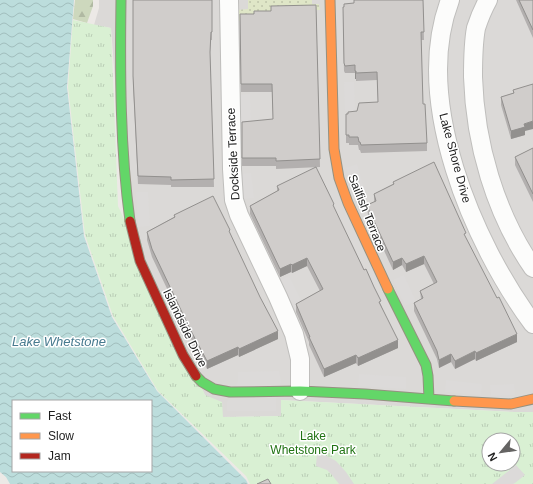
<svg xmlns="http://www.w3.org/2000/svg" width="533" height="484" font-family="Helvetica,sans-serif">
<defs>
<pattern id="grass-dots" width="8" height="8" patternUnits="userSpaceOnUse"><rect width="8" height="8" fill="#dfe6c7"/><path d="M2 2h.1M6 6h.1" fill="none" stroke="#bfc5aa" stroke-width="1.8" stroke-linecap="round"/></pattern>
<pattern id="forest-firs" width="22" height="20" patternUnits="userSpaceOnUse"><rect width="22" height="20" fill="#cdd8bd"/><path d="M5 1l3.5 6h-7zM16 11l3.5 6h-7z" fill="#b0b9a2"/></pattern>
<pattern id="park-tufts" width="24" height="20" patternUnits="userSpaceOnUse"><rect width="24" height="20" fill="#d9f0d3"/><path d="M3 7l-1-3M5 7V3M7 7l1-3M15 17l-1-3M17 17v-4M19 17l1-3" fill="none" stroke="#bacdb5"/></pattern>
<pattern id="water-waves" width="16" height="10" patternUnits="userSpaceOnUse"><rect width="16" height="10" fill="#bcdddc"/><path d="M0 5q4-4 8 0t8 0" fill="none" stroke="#a1bdbc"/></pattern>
</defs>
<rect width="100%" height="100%" fill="#ece9e6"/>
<path fill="#dbd9d7" d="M 99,0 L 533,0 L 533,412 L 515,412 L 281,400 L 281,416 L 223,417 L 205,395 L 129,261 L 111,28 L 94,25 L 99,8 Z"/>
<path fill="url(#grass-dots)" d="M 248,0 L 312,0 L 312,4 L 319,4 L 320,10 L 276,11 L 253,21 L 236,21 L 237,10 L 248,9 Z"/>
<path fill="url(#forest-firs)" d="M 75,0 L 93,0 L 93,6 L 87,23 L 73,19 Z"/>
<path fill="url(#park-tufts)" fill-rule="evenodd" d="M 73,20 L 111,28 L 118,206 L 205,395 L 222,402 L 223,417 L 281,416 L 281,400 L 515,412 L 533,412 L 533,484 L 250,484 L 246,476 L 158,391 L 113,316 L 85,235 L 68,87 ZM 489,440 L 513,440 L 513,464 L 489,464 Z"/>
<path fill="#dcdad9" d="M 344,82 L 354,82 L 355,111 L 345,111 Z
M 250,94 L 251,126 L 240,126 L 239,95 Z
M 357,164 L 365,193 L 354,197 L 346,168 Z
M 251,173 L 254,198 L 242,199 L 240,174 Z
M 136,192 L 148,192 L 150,226 L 138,227 Z
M 404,275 L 416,301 L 405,306 L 393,280 Z
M 289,276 L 304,306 L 293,311 L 278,281 Z
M 279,371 L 281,382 L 276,400 L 276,411 L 227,411 L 227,402 L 238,382 L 238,372 Z
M 359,374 L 406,377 L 406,389 L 358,386 Z
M 446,380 L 482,384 L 481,395 L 445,392 Z
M 514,384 L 515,395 L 491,396 L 490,385 Z
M 317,453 L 325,455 L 336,461 L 346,472 L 354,484 L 339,484 L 332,475 L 327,470 L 316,466 Z
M 516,465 L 525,475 L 515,483 L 513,484 L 492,484 Z"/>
<path fill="url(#water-waves)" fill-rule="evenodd" d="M 0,0 L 74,0 L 67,87 L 84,236 L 112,317 L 157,391 L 246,480 L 248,484 L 10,484 L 6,477 L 0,472 ZM 13,401 L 151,401 L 151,471 L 13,471 Z"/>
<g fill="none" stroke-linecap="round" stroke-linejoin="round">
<g stroke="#bfbebc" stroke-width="20">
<path id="street" d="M 229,0 L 232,169 L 234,200 L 239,215 L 278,297 L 294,334 L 300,359 L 300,391
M 450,0 C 412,100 473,243 533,324
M 488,0 C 483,9 479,19 476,28 C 473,44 473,61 473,77 C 475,143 495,213 533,268"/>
</g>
<g stroke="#959180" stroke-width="11">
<path id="fast" d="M 121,0 C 120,74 120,148 130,221
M 388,289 L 426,365 L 428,376 L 429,399
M 196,376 L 202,382 L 214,389 L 230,392 L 300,391 L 365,394 L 454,401"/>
</g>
<g stroke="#959180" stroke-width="11">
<path id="slow" d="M 330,0 L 334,149 L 339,178 L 348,203 L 388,289
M 454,401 L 511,404 L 533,399"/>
</g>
<g stroke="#959180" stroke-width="11">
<path id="jam" d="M 130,221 L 140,261 L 183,355 L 196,376"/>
</g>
<use href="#street" stroke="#fcfcfb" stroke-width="18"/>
<use href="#fast" stroke="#63d668" stroke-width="9"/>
<use href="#slow" stroke="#ff974d" stroke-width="9"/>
<use href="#jam" stroke="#b3261e" stroke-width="9"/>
</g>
<path fill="#b3b0af" d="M 133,0 L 212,0 L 212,40 L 211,40 L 210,54 L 214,187 L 171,187 L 171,185 L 138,184 L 133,84 Z
M 423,0 L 424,40 L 421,40 L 423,104 L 427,143 L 427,151 L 361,153 L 360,150 L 359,150 L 358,145 L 349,145 L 349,143 L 346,143 L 346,114 L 357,111 L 378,102 L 377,80 L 356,81 L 356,79 L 355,79 L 355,73 L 345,73 L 344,71 L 343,15 L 344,7 Z
M 516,0 L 533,0 L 533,38 Z
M 316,5 L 320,167 L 276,169 L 276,166 L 242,166 L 242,122 L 273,120 L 272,92 L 241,92 L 240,14 L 254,14 Z
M 513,90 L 525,131 L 525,135 L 511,139 L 501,105 L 501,97 L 513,93 Z
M 533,148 L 533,202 L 515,165 L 515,157 Z
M 393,182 L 466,238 L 517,342 L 476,361 L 475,359 L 455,369 L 451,362 L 439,368 L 437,359 L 414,311 L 414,303 L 421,299 L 420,291 L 434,284 L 424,264 L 406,272 L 402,265 L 393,270 L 368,216 L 367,205 L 374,202 L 374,194 L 393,184 Z
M 277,186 L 334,209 L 381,305 L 398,348 L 358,366 L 356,363 L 324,377 L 309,345 L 309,342 L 296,312 L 296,304 L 320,291 L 307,266 L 292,273 L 291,272 L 280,277 L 250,214 L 250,206 L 277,191 Z
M 174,215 L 230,234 L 278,339 L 239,357 L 238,355 L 207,369 L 190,337 L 152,257 L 147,240 L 147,232 L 174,217 Z"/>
<path fill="#92908e" d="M 355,71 L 356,71 L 356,79 L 355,79 Z
M 533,121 L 533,129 L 525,131 L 525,135 L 511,139 L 511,131 L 524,124 Z
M 424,256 L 424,264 L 406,272 L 406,264 Z
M 307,258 L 307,266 L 292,273 L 292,265 Z
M 402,258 L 402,265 L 393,270 L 393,262 Z
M 291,264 L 291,272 L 280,277 L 280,269 Z
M 278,331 L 278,339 L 239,357 L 239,349 Z
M 517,334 L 517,342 L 476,361 L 476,353 Z
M 398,340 L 398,348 L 358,366 L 358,358 Z
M 238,347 L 238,355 L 207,369 L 207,361 Z
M 475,351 L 475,359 L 455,369 L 455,361 Z
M 451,354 L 451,362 L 439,368 L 439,360 Z
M 356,355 L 356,363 L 324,377 L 324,369 Z"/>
<path fill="#d0cdcb" stroke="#92908e" d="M 133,0 L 212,0 L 212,32 L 211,32 L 210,52 L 214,179 L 171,180 L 171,177 L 138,176 L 133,76 Z
M 354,0 L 423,0 L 424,32 L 421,32 L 423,104 L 425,104 L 427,143 L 361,145 L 360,142 L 359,142 L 358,137 L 349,137 L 349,135 L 346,135 L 346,114 L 348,114 L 348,112 L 357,111 L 359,103 L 378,102 L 377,72 L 356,73 L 356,71 L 355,71 L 355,65 L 345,66 L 344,63 L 343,7 L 344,7 L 344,4 L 354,3 Z
M 519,0 L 533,0 L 533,30 Z
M 316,5 L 320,159 L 276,161 L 276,158 L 242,158 L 242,122 L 273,119 L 272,84 L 241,84 L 240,14 L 254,14 L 254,11 L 271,11 L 271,6 Z
M 533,84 L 533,121 L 524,124 L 525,127 L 511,131 L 501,97 L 514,93 L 513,90 Z
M 533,148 L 533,194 L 515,157 Z
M 434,162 L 466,233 L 464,234 L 497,298 L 499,297 L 517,334 L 476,353 L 475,351 L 455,361 L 451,354 L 439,360 L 437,351 L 414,303 L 423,298 L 420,291 L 437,282 L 424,256 L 406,264 L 402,258 L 393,262 L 368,208 L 369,207 L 367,205 L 376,201 L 374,194 L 394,184 L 393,182 Z
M 316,167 L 334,204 L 333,205 L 342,224 L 364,270 L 366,269 L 374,287 L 381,301 L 379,302 L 398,340 L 358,358 L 356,355 L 324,369 L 309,337 L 310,337 L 296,304 L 323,289 L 307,258 L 292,265 L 291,264 L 280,269 L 250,206 L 279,190 L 277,186 Z
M 213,196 L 230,230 L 229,231 L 260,297 L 278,331 L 239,349 L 238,347 L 207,361 L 190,329 L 152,249 L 147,232 L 175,217 L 174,215 Z
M 268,479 L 271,484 L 257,484 Z"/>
<g text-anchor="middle" stroke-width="3" stroke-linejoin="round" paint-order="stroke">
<g font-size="12" fill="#1d1d1d" stroke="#fff">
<text transform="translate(233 154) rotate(-93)" y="4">Dockside Terrace</text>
<text transform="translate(455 158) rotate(75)" y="4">Lake Shore Drive</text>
<text transform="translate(367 213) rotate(68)" y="4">Sailfish Terrace</text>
<text transform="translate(185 328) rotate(64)" y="4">Islandside Drive</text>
</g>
<g font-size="12" fill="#207313" stroke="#fff">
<text x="313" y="440">Lake<tspan x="313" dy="14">Whetstone Park</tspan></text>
</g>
<g font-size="13" font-style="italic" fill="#477a8f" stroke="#fff">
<text x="59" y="346">Lake Whetstone</text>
</g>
</g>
<rect x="12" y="400" width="140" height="72" fill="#ffffff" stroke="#a5a5a5"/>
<rect x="20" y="413" width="20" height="6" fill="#63d668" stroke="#a5a5a5"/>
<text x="48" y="420" font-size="12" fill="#1d1d1d">Fast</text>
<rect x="20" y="433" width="20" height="6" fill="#ff974d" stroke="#a5a5a5"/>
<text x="48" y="440" font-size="12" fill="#1d1d1d">Slow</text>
<rect x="20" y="453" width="20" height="6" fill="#b3261e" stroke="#a5a5a5"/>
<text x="48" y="460" font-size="12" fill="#1d1d1d">Jam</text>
<g transform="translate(501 452) rotate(241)"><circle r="19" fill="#ffffff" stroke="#a5a5a5"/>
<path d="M0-3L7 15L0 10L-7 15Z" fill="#656463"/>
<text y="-6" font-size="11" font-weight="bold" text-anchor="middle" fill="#1d1d1d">N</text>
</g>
</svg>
